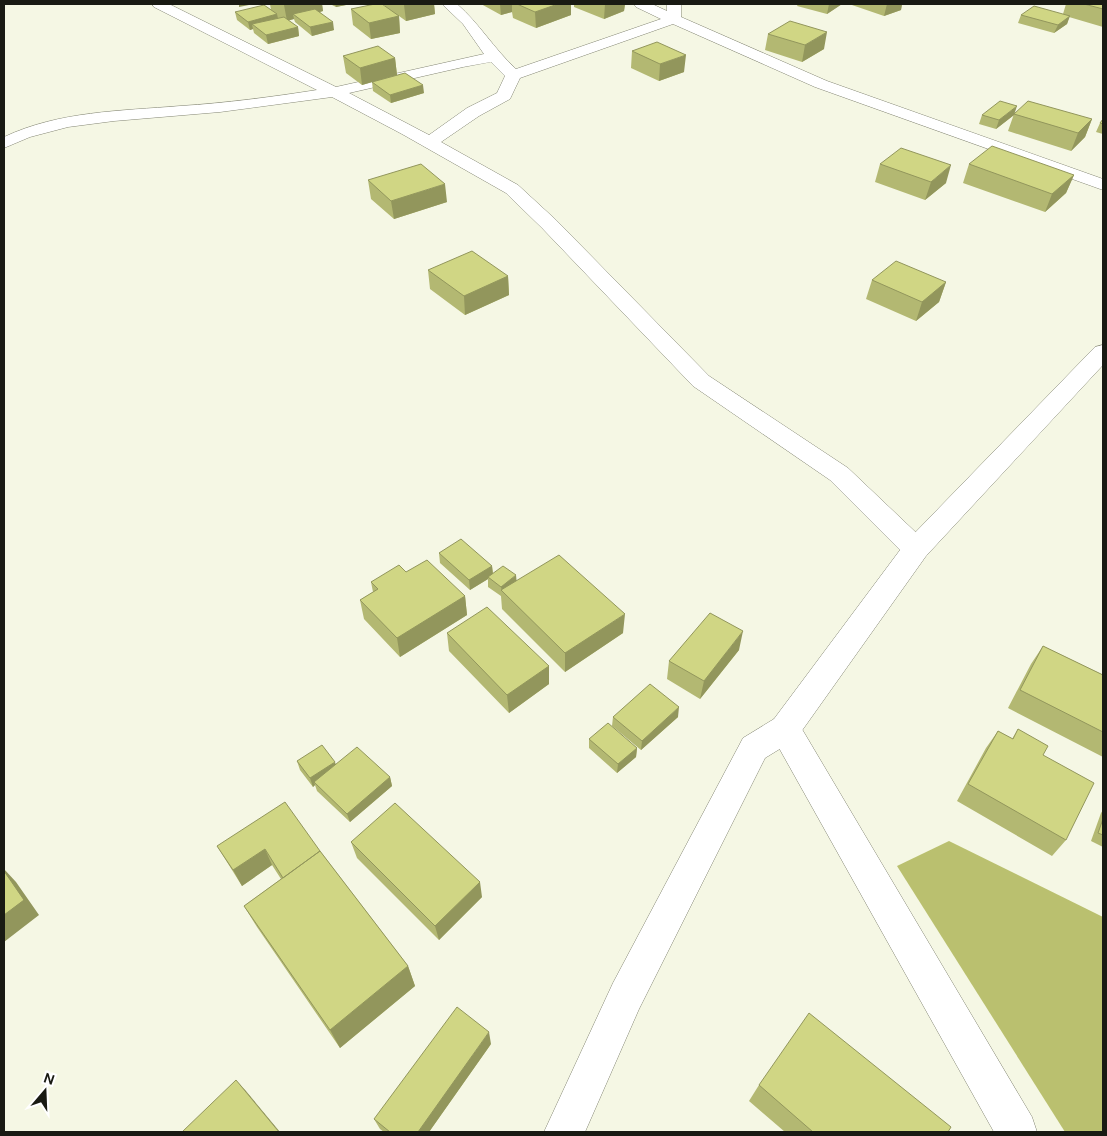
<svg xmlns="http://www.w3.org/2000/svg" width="1107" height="1136" font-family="'DM Sans',sans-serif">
<rect width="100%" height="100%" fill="#f5f7e4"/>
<path fill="#bac06f" d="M 949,841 L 1103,917 L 1103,1132 L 1065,1132 L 897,866 Z"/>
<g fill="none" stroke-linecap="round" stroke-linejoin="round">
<g stroke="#848674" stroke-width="1">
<path id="minor" d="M 152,4 L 169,4 L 336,87 L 484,54 L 463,24 L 442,4 L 457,4 C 479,23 494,49 516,69 L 661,19 L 636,7 L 634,4 L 652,4 L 667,11 L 667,4 L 681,4 L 681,17 L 827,81 L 1103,179 L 1103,190 L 815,87 L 673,24 L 520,78 L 510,99 L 479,116 L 441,142 L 518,185 L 556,220 L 709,376 L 848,468 L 926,542 L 930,549 L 926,556 L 916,559 L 906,556 L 830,480 L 693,386 L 542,228 L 506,193 L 402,134 L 332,97 L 220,112 L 114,121 L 68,127 L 30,137 L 4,148 L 4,137 C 59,111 121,111 180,106 C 226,103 272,97 317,90 L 154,7 ZM 491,62 L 505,76 L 497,93 L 467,108 L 429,135 L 349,93 L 463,67 Z
M 785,715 L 796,719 L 1032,1117 L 1037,1132 L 994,1132 L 774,739 L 769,729 L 774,719 Z"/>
</g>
<g stroke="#848674" stroke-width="1">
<path id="secondary" d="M 1103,345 L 1103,365 L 926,556 L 796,739 L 765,758 L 639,1009 L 585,1132 L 544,1132 L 613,983 L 743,738 L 774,719 L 906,542 L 1095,347 Z"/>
</g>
<use href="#minor" fill="#fff" fill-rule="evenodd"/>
<use href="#secondary" fill="#fff" fill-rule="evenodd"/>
</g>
<path fill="#b3b872" d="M 270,4 L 322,4 L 323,11 L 320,12 L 334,30 L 312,36 L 295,22 L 294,19 L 288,20 L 298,27 L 299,36 L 268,44 L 254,33 L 253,29 L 250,30 L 237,20 L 235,12 L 271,10 Z
M 330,4 L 351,4 L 336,7 Z
M 385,4 L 434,4 L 435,14 L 406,21 L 399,16 L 400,33 L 371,39 L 353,25 L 351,9 L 385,7 Z
M 481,4 L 571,4 L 571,15 L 536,28 L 513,18 L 512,12 L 501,15 Z
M 574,4 L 625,4 L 624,11 L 604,19 L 574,7 Z
M 798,4 L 842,4 L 827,14 L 797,6 Z
M 849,4 L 902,4 L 901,10 L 884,16 Z
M 1066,4 L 1103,4 L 1103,27 L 1069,17 L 1067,24 L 1054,33 L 1018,23 L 1021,15 L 1063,14 Z
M 768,34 L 824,49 L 802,62 L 765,50 Z
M 632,51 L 684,72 L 659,81 L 631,68 Z
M 343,56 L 395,58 L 397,75 L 424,93 L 391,103 L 373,91 L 372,82 L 362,85 L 346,73 Z
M 1014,114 L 1092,119 L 1085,137 L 1071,151 L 1008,131 Z
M 982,115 L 1014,115 L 996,129 L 979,124 Z
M 1103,119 L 1103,134 L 1096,132 L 1100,123 Z
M 880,164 L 946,183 L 925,200 L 875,182 Z
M 969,164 L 1074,175 L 1066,193 L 1045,212 L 963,183 Z
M 368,180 L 447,202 L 394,219 L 371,199 Z
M 428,270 L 508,276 L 509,295 L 465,315 L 430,289 Z
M 872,280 L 946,282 L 939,302 L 916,321 L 866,299 Z
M 439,553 L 492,566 L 493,573 L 516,581 L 623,633 L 565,672 L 502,609 L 501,596 L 488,587 L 488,579 L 470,590 L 440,563 Z
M 406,572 L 465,596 L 467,615 L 400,657 L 364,619 L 360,600 L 373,592 L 371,582 Z
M 447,633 L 549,666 L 549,684 L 509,713 L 449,651 Z
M 1043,646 L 1103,675 L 1103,757 L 1008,708 L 1031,664 Z
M 739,650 L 700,699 L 667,679 L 669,661 Z
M 613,717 L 678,717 L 641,750 L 612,726 Z
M 1018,729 L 1043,755 L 1066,840 L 1052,856 L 957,801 L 986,748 L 998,731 L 1012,739 Z
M 589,739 L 637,748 L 636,757 L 617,773 L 589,748 Z
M 297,761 L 336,764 L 390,777 L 392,786 L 350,822 L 317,791 L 315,785 L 313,787 L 300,770 Z
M 1103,810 L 1103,847 L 1091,841 L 1101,813 Z
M 351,842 L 482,897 L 439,940 L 357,858 Z
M 217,846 L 320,851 L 408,966 L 415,986 L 340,1048 L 257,927 L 244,906 L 281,879 L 272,865 L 242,886 Z
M 491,1044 L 429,1132 L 384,1132 L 380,1129 L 374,1119 Z
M 759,1085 L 948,1132 L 785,1132 L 749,1101 Z"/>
<path fill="#92965c" d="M 239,4 L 254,4 L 239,7 Z
M 287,4 L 322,4 L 323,11 L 298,18 L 293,14 L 294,19 L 287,21 L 284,5 Z
M 335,4 L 351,4 L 336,7 Z
M 409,4 L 434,4 L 435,14 L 406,21 L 404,5 Z
M 500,4 L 512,4 L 512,12 L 501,15 Z
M 558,4 L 571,4 L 571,15 L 536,28 L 535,12 Z
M 605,4 L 625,4 L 624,11 L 604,19 Z
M 829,4 L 842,4 L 827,14 Z
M 887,4 L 902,4 L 901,10 L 884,16 Z
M 277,14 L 279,23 L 252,24 L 253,29 L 250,30 L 248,22 Z
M 399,16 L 400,33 L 371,39 L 369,23 Z
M 1070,16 L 1067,24 L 1054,33 L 1058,25 Z
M 333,22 L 334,30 L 312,36 L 310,27 Z
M 298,27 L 299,36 L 268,44 L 266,35 Z
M 827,32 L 824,49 L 802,62 L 805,45 Z
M 686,55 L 684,72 L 659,81 L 660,64 Z
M 395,58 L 397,75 L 362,85 L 360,68 Z
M 423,85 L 424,93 L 391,103 L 390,95 Z
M 1017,106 L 1014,115 L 996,129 L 999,120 Z
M 1092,119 L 1085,137 L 1071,151 L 1078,133 Z
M 951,165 L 946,183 L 925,200 L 931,182 Z
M 1074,175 L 1066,193 L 1045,212 L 1052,194 Z
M 445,184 L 447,202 L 394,219 L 391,201 Z
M 508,276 L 509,295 L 465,315 L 464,296 Z
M 946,282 L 939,302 L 916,321 L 922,302 Z
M 492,566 L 493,576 L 488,577 L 488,579 L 470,590 L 469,580 Z
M 516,575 L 517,585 L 502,591 L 501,587 Z
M 465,596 L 467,615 L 400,657 L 397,638 Z
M 625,614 L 623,633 L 565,672 L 565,653 Z
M 743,631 L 739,650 L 700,699 L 704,681 Z
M 549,666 L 549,684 L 509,713 L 507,695 Z
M 679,707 L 678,717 L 641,750 L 642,741 Z
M 637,748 L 636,757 L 617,773 L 618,764 Z
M 335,762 L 338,771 L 314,782 L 315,785 L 313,787 L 310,778 Z
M 390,777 L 392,786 L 350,822 L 347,814 Z
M 265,849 L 272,865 L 242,886 L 233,870 Z
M 4,869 L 16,882 L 39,915 L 4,942 Z
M 480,882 L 482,897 L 439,940 L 435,926 Z
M 408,966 L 415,986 L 340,1048 L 330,1030 Z
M 489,1032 L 491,1044 L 429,1132 L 418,1132 Z
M 236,1080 L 246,1091 L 280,1132 L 279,1132 Z"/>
<path fill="#d0d684" stroke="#92965c" d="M 375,4 L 382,4 L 399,16 L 369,23 L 351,9 Z
M 517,4 L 558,4 L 535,12 Z
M 1084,4 L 1103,4 L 1103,9 Z
M 264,5 L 277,14 L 248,22 L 235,12 Z
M 1034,6 L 1070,16 L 1058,25 L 1021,15 Z
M 315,9 L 333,22 L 310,27 L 293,14 Z
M 284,17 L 298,27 L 266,35 L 252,24 Z
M 790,21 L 827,32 L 805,45 L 768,34 Z
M 657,42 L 686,55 L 660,64 L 632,51 Z
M 378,46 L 395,58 L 360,68 L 343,56 Z
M 405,73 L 423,85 L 390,95 L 372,82 Z
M 1000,101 L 1017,106 L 999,120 L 982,115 Z
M 1028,101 L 1092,119 L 1078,133 L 1014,114 Z
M 1103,119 L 1103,124 L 1100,123 Z
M 992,146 L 1074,175 L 1052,194 L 969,164 Z
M 901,148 L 951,165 L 931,182 L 880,164 Z
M 421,164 L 445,184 L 391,201 L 368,180 Z
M 472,251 L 508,276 L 464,296 L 428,270 Z
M 896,261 L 946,282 L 922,302 L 872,280 Z
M 461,539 L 492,566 L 469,580 L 439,553 Z
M 559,555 L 625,614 L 565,653 L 501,590 Z
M 427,560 L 465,596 L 397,638 L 360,600 L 378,589 L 371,582 L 399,565 L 406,572 Z
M 503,566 L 516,575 L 501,587 L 488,577 Z
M 487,607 L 549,666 L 507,695 L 447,633 Z
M 710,613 L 743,631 L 704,681 L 669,661 Z
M 1043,646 L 1103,675 L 1103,732 L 1020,690 Z
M 650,684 L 679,707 L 642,741 L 613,717 Z
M 608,723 L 637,748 L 618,764 L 589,739 Z
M 1018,729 L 1048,746 L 1043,755 L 1094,783 L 1066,840 L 968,784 L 998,731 L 1013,739 Z
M 322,745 L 335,762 L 310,778 L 297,761 Z
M 357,747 L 390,777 L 347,814 L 314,782 Z
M 285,802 L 320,851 L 283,878 L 265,849 L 233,870 L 217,846 Z
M 395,803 L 480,882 L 435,926 L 351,842 Z
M 1103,819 L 1103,835 L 1098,833 Z
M 320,851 L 408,966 L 330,1030 L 244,906 Z
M 4,871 L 24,900 L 4,915 Z
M 457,1007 L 489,1032 L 418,1132 L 390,1132 L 374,1119 Z
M 809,1013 L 951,1127 L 948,1132 L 813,1132 L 759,1085 Z
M 236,1080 L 279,1132 L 182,1132 Z"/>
<rect width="1107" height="1136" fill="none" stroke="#191a13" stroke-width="10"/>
<g transform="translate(45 1091) rotate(19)" stroke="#ffffff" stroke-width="4" paint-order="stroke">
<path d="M0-4L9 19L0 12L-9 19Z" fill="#191a13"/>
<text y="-8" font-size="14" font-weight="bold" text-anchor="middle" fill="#191a13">N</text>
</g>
</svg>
